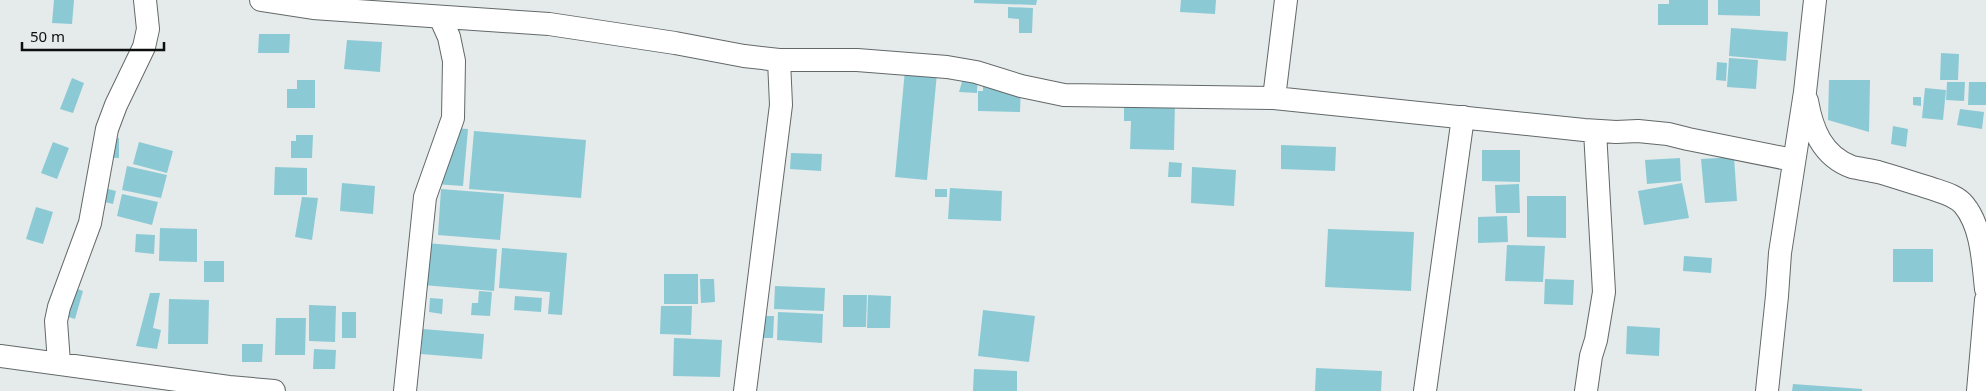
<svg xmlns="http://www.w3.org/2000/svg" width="1986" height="391" font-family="'Noto Sans',sans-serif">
<rect width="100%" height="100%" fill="#e5eaeb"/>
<path fill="#8bcad5" d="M 54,0 L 74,0 L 72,24 L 52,23 Z
M 974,0 L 1037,0 L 1036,5 L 974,3 Z
M 1181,0 L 1216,0 L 1215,14 L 1180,12 Z
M 1669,0 L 1708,0 L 1708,25 L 1658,25 L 1658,4 L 1669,4 Z
M 1718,0 L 1760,0 L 1760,16 L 1718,15 Z
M 1008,7 L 1033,8 L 1032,33 L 1019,33 L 1019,19 L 1008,18 Z
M 1731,28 L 1788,32 L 1786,61 L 1729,56 Z
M 259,34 L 290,34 L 289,53 L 258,53 Z
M 347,40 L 382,42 L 380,72 L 344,69 Z
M 1941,53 L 1959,54 L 1958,80 L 1940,80 Z
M 1729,58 L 1758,60 L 1756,89 L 1727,87 Z
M 1717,62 L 1727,63 L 1726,81 L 1716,80 Z
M 905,70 L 937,73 L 927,180 L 895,177 Z
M 978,70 L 977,93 L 959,92 L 965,72 Z
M 72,78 L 84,83 L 73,113 L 60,109 Z
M 297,80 L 315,80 L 315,108 L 287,108 L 287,89 L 297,89 Z
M 983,80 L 1021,81 L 1020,112 L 978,111 L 978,91 L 983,91 Z
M 1829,80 L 1870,80 L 1869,132 L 1828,120 Z
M 1947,82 L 1965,82 L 1964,101 L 1946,100 Z
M 1969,82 L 1986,82 L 1986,105 L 1968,105 Z
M 1925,88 L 1946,90 L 1943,120 L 1922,118 Z
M 1913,97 L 1921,97 L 1921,106 L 1913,105 Z
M 1124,99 L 1175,101 L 1174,150 L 1130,149 L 1131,121 L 1124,121 Z
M 1960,109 L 1984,112 L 1982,129 L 1957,125 Z
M 1893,126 L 1908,129 L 1906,147 L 1891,144 Z
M 438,127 L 468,129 L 463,186 L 434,184 Z
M 474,131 L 586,140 L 581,198 L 469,189 Z
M 296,135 L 313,135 L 312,158 L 291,158 L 291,141 L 296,141 Z
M 99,137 L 119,138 L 119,158 L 99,157 Z
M 53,142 L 69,148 L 57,179 L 41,173 Z
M 139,142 L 173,151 L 167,173 L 133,164 Z
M 1281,145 L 1336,147 L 1335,171 L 1281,169 Z
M 1482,150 L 1520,150 L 1520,182 L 1482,181 Z
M 791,153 L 822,154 L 821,171 L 790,169 Z
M 1734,157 L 1737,201 L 1705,203 L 1701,159 Z
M 1680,158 L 1681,181 L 1647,184 L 1645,160 Z
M 1169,162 L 1182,163 L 1181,177 L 1168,177 Z
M 127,166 L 167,175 L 161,198 L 122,190 Z
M 275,167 L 307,168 L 307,195 L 274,195 Z
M 1192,167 L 1236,170 L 1234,206 L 1191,203 Z
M 342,183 L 375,186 L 373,214 L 340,211 Z
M 1682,183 L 1689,218 L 1644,225 L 1638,191 Z
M 1519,184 L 1520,213 L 1496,213 L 1495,185 Z
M 96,186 L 116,191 L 113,204 L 92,199 Z
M 950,188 L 1002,191 L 1001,221 L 948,219 Z
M 441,189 L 504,194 L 500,240 L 438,235 Z
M 935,189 L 947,189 L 947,197 L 935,197 Z
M 122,194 L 158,202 L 152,225 L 117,216 Z
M 1527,196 L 1566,196 L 1566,238 L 1527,237 Z
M 302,197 L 318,198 L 312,240 L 295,237 Z
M 36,207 L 53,212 L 43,244 L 26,239 Z
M 1507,216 L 1508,242 L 1478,243 L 1478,217 Z
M 160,228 L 197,229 L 197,262 L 159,261 Z
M 1328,229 L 1414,232 L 1411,291 L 1325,287 Z
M 136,234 L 155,235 L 154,254 L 135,252 Z
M 426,243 L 497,249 L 494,291 L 423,285 Z
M 1507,245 L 1545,246 L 1543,282 L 1505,281 Z
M 502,248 L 567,253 L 562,315 L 548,314 L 550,292 L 499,288 Z
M 1893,249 L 1933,249 L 1933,282 L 1893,282 Z
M 1684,256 L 1712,258 L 1711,273 L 1683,271 Z
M 204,261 L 224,261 L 224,282 L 204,282 Z
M 664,274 L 698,274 L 698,304 L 664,304 Z
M 700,279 L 714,279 L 715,302 L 701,303 Z
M 1545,279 L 1574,280 L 1573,305 L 1544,304 Z
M 775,286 L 825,288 L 824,311 L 774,309 Z
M 72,287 L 83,291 L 75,319 L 65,316 Z
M 479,291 L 492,292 L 490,316 L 471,315 L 472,303 L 478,303 Z
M 150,293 L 160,293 L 153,328 L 161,330 L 157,349 L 136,346 Z
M 843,295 L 867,295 L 866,327 L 843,327 Z
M 868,295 L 891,296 L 890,328 L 867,328 Z
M 515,296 L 542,298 L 541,312 L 514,310 Z
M 430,298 L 443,299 L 442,314 L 429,312 Z
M 169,299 L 209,300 L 208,344 L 168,344 Z
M 309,305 L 336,306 L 335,342 L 309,341 Z
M 661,306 L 692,306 L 691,335 L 660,334 Z
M 983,310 L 1035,316 L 1029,362 L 978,356 Z
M 342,312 L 356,312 L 356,338 L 342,338 Z
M 778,312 L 823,314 L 822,343 L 777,340 Z
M 758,316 L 774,316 L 773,338 L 757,338 Z
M 276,318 L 306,318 L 305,355 L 275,355 Z
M 1627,326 L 1660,328 L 1659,356 L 1626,354 Z
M 423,329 L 484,334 L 482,359 L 421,354 Z
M 674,338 L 722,340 L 720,377 L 673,376 Z
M 242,344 L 263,344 L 262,362 L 242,362 Z
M 314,349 L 336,350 L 335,369 L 313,369 Z
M 1316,368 L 1382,371 L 1381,391 L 1315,391 Z
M 974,369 L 1017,371 L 1017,391 L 973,391 Z
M 1793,384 L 1862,389 L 1862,391 L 1792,391 Z"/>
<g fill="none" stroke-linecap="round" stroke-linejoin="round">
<g stroke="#636869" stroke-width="24">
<path id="minor" d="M 261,0 L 313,8 L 549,24 L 675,43 L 744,56 L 779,60 L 857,60 L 947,67 L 976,72 L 1021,86 L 1064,95 L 1274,98 L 1584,130 L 1616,132 L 1638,131 L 1668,134 L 1688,139 L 1793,160
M 1274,98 L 1286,0
M 1807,101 C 1812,129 1822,156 1852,167 C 1861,169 1870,170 1878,172 C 1896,177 1913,183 1930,188 C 1941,192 1956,195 1964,205 C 1982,227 1983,262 1986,289
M 0,356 L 229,387 L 274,391
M 59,363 L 56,321 L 59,307 L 90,223 L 107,129 L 116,105 L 144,47 L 148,29 L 145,0
M 405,391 L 425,197 L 453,118 L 454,61 L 449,37 L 440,17
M 745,391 L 781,105 L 779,60
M 1425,391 L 1463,117
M 1586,391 L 1591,356 L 1596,340 L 1604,292 L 1595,131
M 1767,391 L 1777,296 L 1780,253 L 1805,92 L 1815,0
M 1978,391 L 1986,300"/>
</g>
<use href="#minor" stroke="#fff" stroke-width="22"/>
</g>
<path d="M22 42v8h142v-8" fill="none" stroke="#0d0f0f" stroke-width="2.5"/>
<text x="30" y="42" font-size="15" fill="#0d0f0f" stroke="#e5eaeb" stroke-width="4" paint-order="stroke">50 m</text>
</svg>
